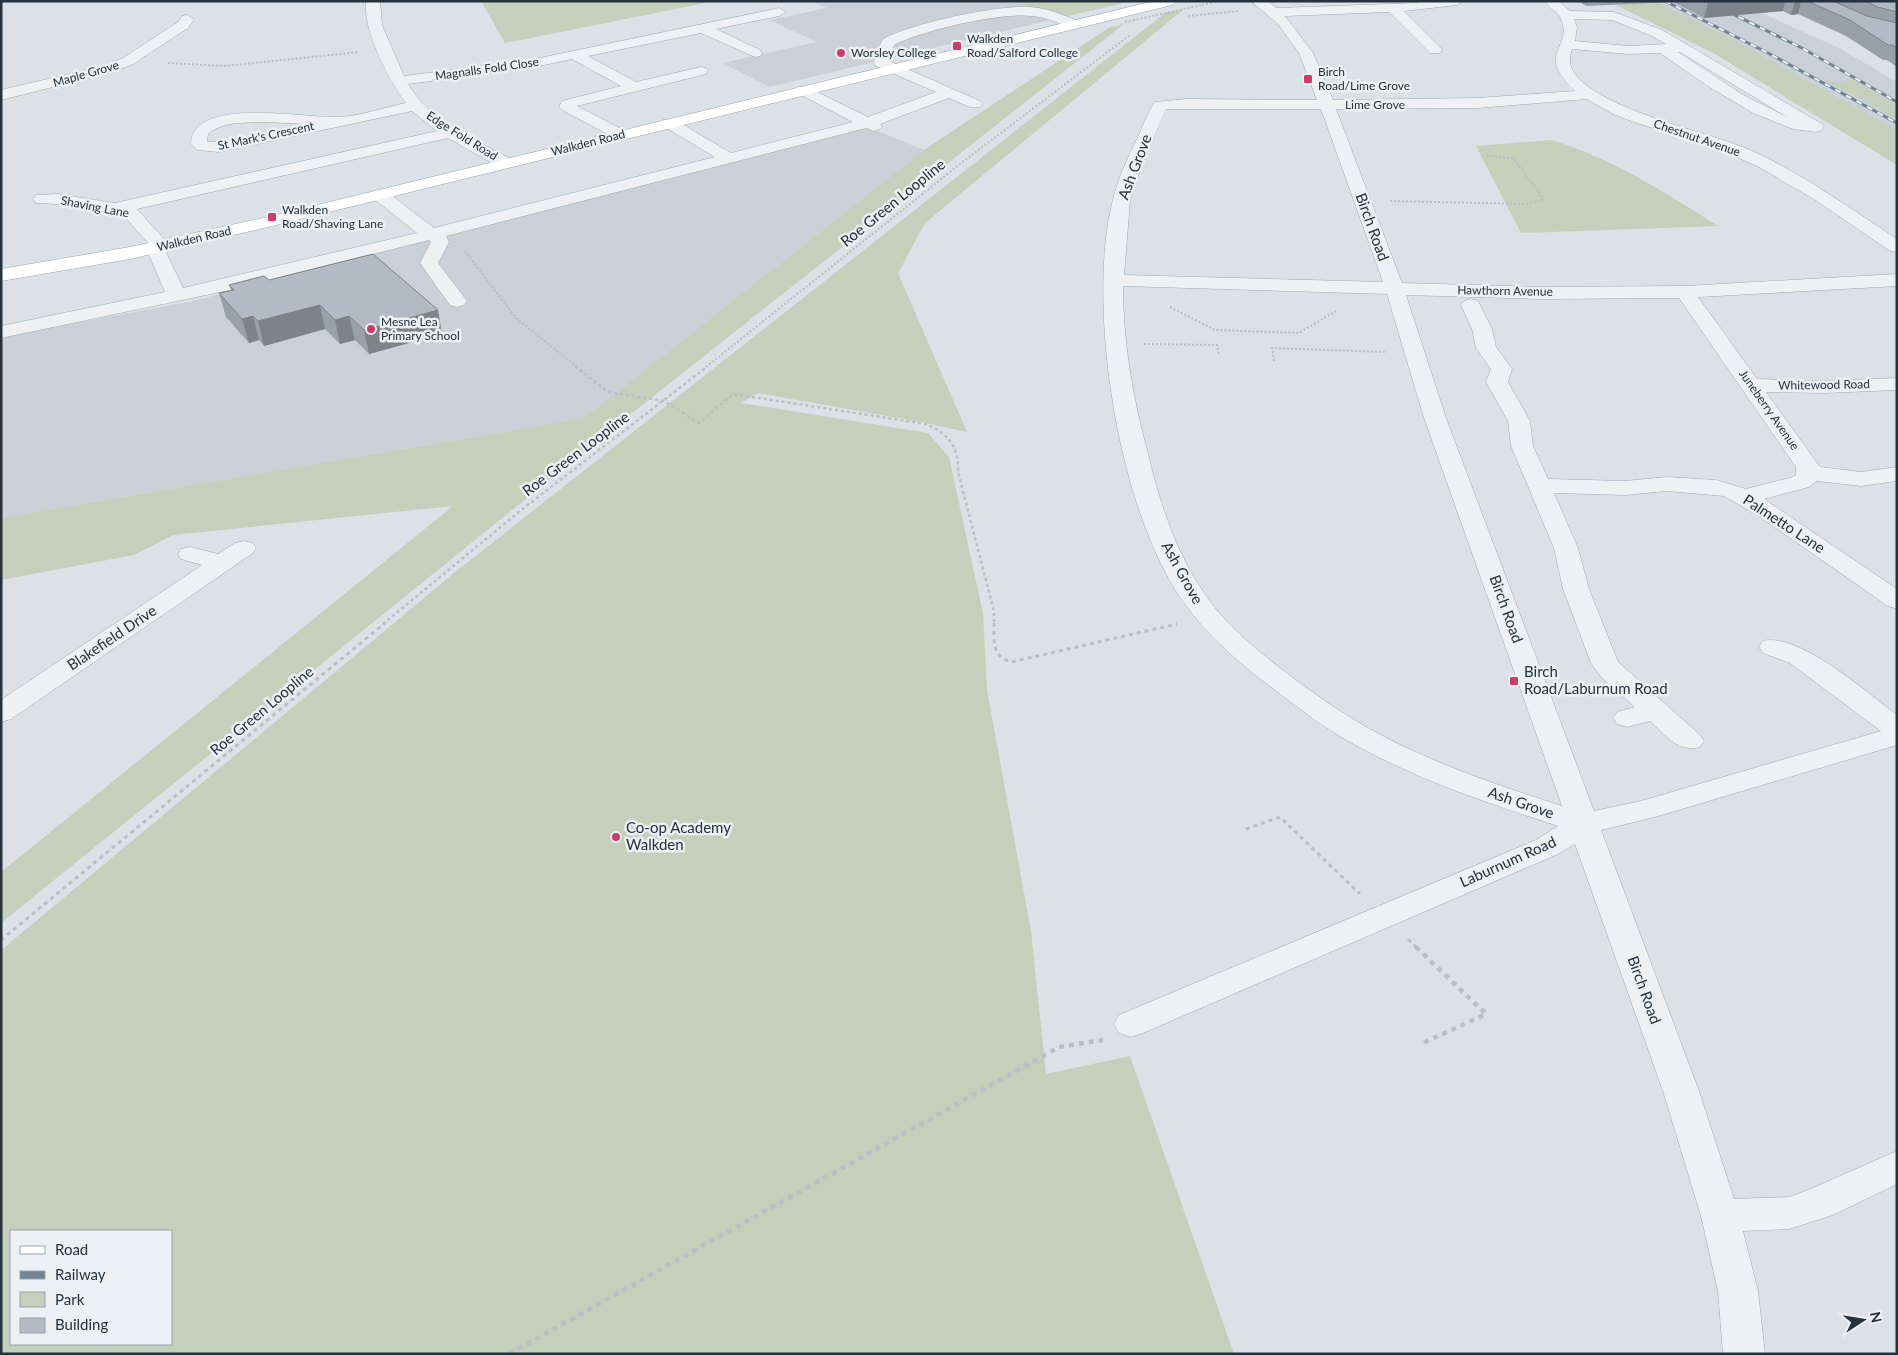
<svg xmlns="http://www.w3.org/2000/svg" width="1898" height="1355" font-family="Lato,sans-serif">
<rect width="100%" height="100%" fill="#dbe1e6"/>
<path fill="#c9d0d8" d="M 812,1 L 1016,1 L 1037,9 L 1068,16 L 769,87 L 723,63 L 816,42 L 770,20 L 827,8 Z
M 1643,1 L 1735,1 L 1837,47 L 1897,82 L 1897,137 Z
M 865,126 L 924,150 L 584,418 L 1,518 L 1,337 L 193,301 Z"/>
<path fill="#c4d0bc" fill-rule="evenodd" d="M 481,1 L 715,1 L 505,43 Z
M 1016,1 L 1132,1 L 1068,16 L 1037,9 Z
M 1608,1 L 1653,1 L 1726,36 L 1897,130 L 1897,165 L 1715,54 Z
M 1184,9 L 925,223 L 898,273 L 967,432 L 926,423 L 758,393 L 741,403 L 928,433 L 949,457 L 983,613 L 987,690 L 1031,931 L 1046,1074 L 1130,1056 L 1234,1354 L 1,1354 L 1,950 L 454,573 L 1165,13 ZM 11,1231 L 171,1231 L 171,1344 L 11,1344 Z
M 1124,24 L 636,410 L 1,923 L 1,872 L 453,506 L 173,535 L 134,555 L 1,580 L 1,518 L 584,418 L 924,150 L 1110,27 Z
M 1855,80 L 1897,106 L 1897,119 L 1829,82 Z
M 1552,140 C 1615,160 1663,191 1718,226 L 1521,233 L 1476,146 Z"/>
<g fill="none" stroke-linecap="round" stroke-linejoin="round">
<g stroke="#a1a9b0" stroke-width="1">
<path id="minor" d="M 366,1 L 380,1 L 382,25 L 404,76 L 530,60 L 779,8 L 786,12 L 779,16 L 716,29 L 760,50 L 762,53 L 760,56 L 755,57 L 701,33 L 588,56 L 636,82 L 701,67 L 706,68 L 708,71 L 706,74 L 577,106 L 627,132 L 629,135 L 627,138 L 615,138 L 562,110 L 559,107 L 562,101 L 621,86 L 572,59 L 530,68 L 408,84 C 430,122 474,139 511,159 L 513,163 L 511,167 L 499,167 L 448,138 L 137,209 L 171,247 L 166,252 L 183,288 L 417,233 L 374,199 L 371,195 L 374,191 L 380,190 L 386,191 L 434,228 L 715,157 L 663,126 L 661,123 L 663,120 L 675,120 L 731,153 L 853,122 L 797,93 L 794,90 L 797,87 L 807,87 L 868,117 L 936,92 L 876,66 L 874,63 L 875,55 L 883,39 C 914,23 996,5 1030,7 C 1047,8 1063,15 1079,21 L 1081,24 L 1074,28 C 1060,25 1048,17 1033,16 C 1001,12 923,30 894,45 L 889,61 L 980,101 L 983,104 L 980,107 L 970,107 L 949,98 L 880,124 L 882,126 L 880,129 L 874,131 L 866,128 L 446,236 L 449,242 L 438,263 L 467,301 L 464,305 L 457,307 L 450,305 L 420,263 L 431,242 L 429,240 L 230,290 L 1,338 L 1,326 L 165,292 L 146,248 L 149,244 L 123,215 L 57,204 L 36,203 L 33,199 L 36,195 L 57,194 L 115,203 L 437,131 L 412,111 L 219,152 L 197,150 L 191,144 C 192,95 307,119 337,117 C 357,117 386,107 406,103 C 388,79 363,31 366,1 ZM 264,122 L 306,124 L 219,142 L 207,142 L 208,134 C 223,121 245,123 264,122 Z
M 1251,1 L 1266,1 L 1277,8 L 1417,3 L 1418,1 L 1463,1 L 1457,5 L 1404,11 L 1440,47 L 1442,50 L 1440,53 L 1430,53 L 1389,12 L 1285,16 L 1313,53 L 1333,100 L 1478,98 L 1575,91 C 1534,52 1574,48 1561,19 C 1558,12 1549,8 1545,1 L 1559,1 L 1570,11 L 1614,12 L 1662,30 L 1822,124 L 1824,127 L 1822,130 L 1816,132 L 1793,129 L 1753,113 L 1711,88 L 1660,53 L 1628,54 L 1572,49 C 1570,55 1569,61 1571,67 C 1584,103 1695,130 1729,142 C 1744,147 1758,153 1771,160 C 1815,183 1856,212 1897,239 L 1897,252 L 1890,251 L 1817,201 L 1759,167 L 1719,149 L 1634,122 L 1613,114 L 1587,99 L 1478,108 L 1336,109 L 1402,283 L 1542,287 L 1685,286 L 1897,274 L 1897,286 L 1698,297 L 1757,379 L 1824,381 L 1897,378 L 1897,390 L 1824,393 L 1766,392 L 1820,467 L 1861,472 L 1897,467 L 1897,481 L 1861,486 L 1817,481 L 1809,487 L 1764,499 L 1897,589 L 1897,609 L 1888,606 L 1757,515 L 1724,496 L 1667,491 L 1625,495 L 1554,493 L 1578,548 L 1589,589 L 1618,662 L 1700,735 L 1704,741 L 1700,747 C 1677,753 1666,735 1650,721 L 1627,727 L 1617,724 L 1613,718 L 1617,712 L 1635,707 L 1602,678 L 1591,663 L 1563,589 L 1554,548 L 1511,446 L 1508,421 L 1486,382 L 1491,369 L 1476,348 L 1472,329 L 1461,305 L 1464,301 L 1471,299 L 1478,301 L 1492,329 L 1496,347 L 1512,369 L 1508,382 L 1530,421 L 1533,446 L 1548,479 L 1625,481 L 1667,477 L 1716,480 L 1746,489 L 1793,477 L 1796,475 L 1796,467 L 1679,298 L 1542,299 L 1406,295 L 1446,418 L 1594,811 L 1641,801 L 1881,731 L 1790,663 L 1763,653 L 1759,647 L 1763,641 C 1799,632 1867,693 1897,715 L 1897,745 L 1655,817 L 1601,830 L 1699,1091 L 1734,1199 L 1789,1197 L 1808,1190 L 1897,1151 L 1897,1184 L 1833,1215 L 1789,1229 L 1743,1231 L 1758,1291 L 1765,1354 L 1723,1354 L 1718,1291 L 1701,1216 L 1663,1091 L 1575,844 L 1558,854 L 1143,1033 L 1131,1037 L 1119,1033 L 1114,1024 L 1119,1015 L 1536,840 L 1558,826 C 1490,804 1422,781 1359,747 C 1329,731 1302,711 1275,690 C 1237,662 1202,631 1176,591 C 1135,525 1113,426 1106,349 C 1102,304 1101,244 1113,200 C 1118,178 1128,157 1138,137 C 1143,125 1148,112 1155,102 L 1187,99 L 1317,100 L 1299,53 L 1278,24 ZM 1574,19 L 1612,20 L 1652,36 L 1666,44 L 1628,46 L 1575,41 L 1577,27 ZM 1678,52 L 1680,52 L 1787,117 L 1743,95 ZM 1166,109 L 1321,109 L 1383,282 L 1124,275 L 1130,201 L 1142,164 ZM 1123,286 L 1387,294 L 1424,418 L 1562,806 C 1500,786 1437,765 1379,734 C 1347,717 1317,696 1288,674 C 1256,650 1223,623 1202,590 C 1173,547 1158,496 1146,446 C 1132,394 1123,340 1123,286 Z
M 187,15 L 194,19 L 188,28 L 133,64 L 113,72 L 1,100 L 1,90 L 103,66 L 123,58 L 178,22 L 182,16 Z
M 244,541 L 253,543 L 256,548 L 253,553 L 11,719 L 1,722 L 1,700 L 202,565 L 181,559 L 178,554 L 181,549 L 190,547 L 218,554 L 235,543 Z"/>
</g>
<g stroke="#9aa7b2" stroke-width="1">
<path id="major" d="M 1154,1 L 1178,1 L 1172,5 L 268,227 L 130,259 L 1,281 L 1,269 L 130,247 L 268,217 Z"/>
</g>
<path stroke="#babfc4" stroke-width="2" stroke-dasharray="2 2" stroke-linecap="butt" d="M 1202,5 L 1219,1
M 1188,16 L 1239,11
M 168,63 L 225,66 L 359,52
M 1390,201 L 1527,204 L 1542,200 L 1542,196 L 1514,159 L 1485,155
M 465,251 L 516,318 L 577,367
M 1170,307 L 1215,330 L 1299,333 L 1336,311
M 1144,344 L 1217,345 L 1219,356
M 1274,361 L 1272,348 L 1385,352
M 706,367 L 960,164 L 1130,35"/>
<path stroke="#babfc4" stroke-width="2.5" stroke-dasharray="3 3" stroke-linecap="butt" d="M 575,366 L 608,392 L 664,401 L 699,423 L 733,394 L 926,424 C 949,434 959,447 958,472 L 994,611 L 994,624
M 383,624 L 520,511 L 708,366"/>
<path stroke="#babfc4" stroke-width="3" stroke-dasharray="4 4" stroke-linecap="butt" d="M 994,623 C 994,640 991,656 1011,662 L 1177,624
M 1246,829 L 1280,817 L 1360,894
M 1408,939 L 1417,948
M 1,940 L 385,623"/>
<path stroke="#babfc4" stroke-width="4.5" stroke-dasharray="5 5" stroke-linecap="butt" d="M 1416,947 L 1486,1014 L 1423,1043
M 509,1354 L 1059,1047 L 1103,1040"/>
<use href="#minor" fill="#eef1f4" fill-rule="evenodd"/>
<use href="#major" fill="#fff" fill-rule="evenodd"/>
<g stroke="#748390" stroke-width="3">
<path id="rail" d="M 1665,1 L 1768,53 L 1897,123
M 1706,1 L 1802,48 L 1897,102"/>
</g>
<use href="#rail" stroke="#eaf0f4" stroke-width="2" stroke-dasharray="6" stroke-linecap="butt"/>
<path stroke="#babfc4" stroke-width="2" stroke-dasharray="2 2" stroke-linecap="butt" d="M 1125,22 L 1202,5"/>
</g>
<path fill="#99a1a8" d="M 1578,1 L 1897,1 L 1897,67 L 1887,60 L 1883,60 L 1846,36 L 1798,14 L 1791,15 L 1783,11 L 1704,18 L 1673,2 L 1586,6 Z
M 229,285 L 442,334 L 369,354 L 355,340 L 340,344 L 325,329 L 264,346 L 259,340 L 249,343 L 226,317 L 219,293 L 231,290 Z"/>
<path fill="#7d8388" d="M 1726,1 L 1785,1 L 1783,11 L 1704,18 L 1708,3 Z
M 1795,1 L 1801,1 L 1798,14 L 1791,15 Z
M 320,305 L 325,329 L 264,346 L 258,321 Z
M 438,310 L 442,334 L 369,354 L 364,330 Z
M 253,316 L 259,340 L 249,343 L 242,319 Z
M 349,316 L 355,340 L 340,344 L 335,320 Z"/>
<path fill="#b2bbc3" stroke="#7d8388" d="M 1705,1 L 1726,1 L 1708,3 Z
M 1807,1 L 1833,1 L 1867,16 L 1897,23 L 1897,48 L 1892,45 L 1888,45 L 1850,20 Z
M 1865,1 L 1897,1 L 1897,12 L 1878,7 Z
M 373,254 L 438,310 L 364,330 L 349,316 L 335,320 L 320,305 L 258,321 L 253,316 L 242,319 L 219,293 L 234,290 L 229,285 L 264,276 L 269,280 Z"/>
<g fill="#d03a68" stroke="#eaf0f4" stroke-width="2">
<rect x="952" y="41" width="10" height="10" rx="2.5"/>
<circle cx="841" cy="53" r="5"/>
<rect x="1303" y="74" width="10" height="10" rx="2.5"/>
<rect x="267" y="212" width="10" height="10" rx="2.5"/>
<circle cx="371" cy="329" r="5"/>
<rect x="1509" y="676" width="10" height="10" rx="2.5"/>
<circle cx="616" cy="837" r="5"/>
</g>
<g text-anchor="middle" stroke-width="5" stroke-linejoin="round" paint-order="stroke">
<g font-size="12" fill="#25313c" stroke="#eaf0f4" text-anchor="start">
<text x="967" y="43">Walkden<tspan x="967" dy="14">Road/Salford College</tspan></text>
<text x="851" y="57">Worsley College</text>
<text x="1318" y="76">Birch<tspan x="1318" dy="14">Road/Lime Grove</tspan></text>
<text x="282" y="214">Walkden<tspan x="282" dy="14">Road/Shaving Lane</tspan></text>
<text x="381" y="326">Mesne Lea<tspan x="381" dy="14">Primary School</tspan></text>
</g>
<g font-size="12" fill="#25313c" stroke="#eaf0f4">
<text transform="translate(487 69) rotate(-8)" y="4">Magnalls Fold Close</text>
<text transform="translate(86 74) rotate(-16)" y="4">Maple Grove</text>
<text x="1375" y="109">Lime Grove</text>
<text transform="translate(266 136) rotate(-12)" y="4">St Mark's Crescent</text>
<text transform="translate(462 136) rotate(32)" y="4">Edge Fold Road</text>
<text transform="translate(1697 138) rotate(19)" y="4">Chestnut Avenue</text>
<text transform="translate(588 143) rotate(-14)" y="4">Walkden Road</text>
<text transform="translate(95 207) rotate(11)" y="4">Shaving Lane</text>
<text transform="translate(194 239) rotate(-13)" y="4">Walkden Road</text>
<text transform="translate(1505 291) rotate(1)" y="4">Hawthorn Avenue</text>
<text transform="translate(1824 385) rotate(-1)" y="4">Whitewood Road</text>
<text transform="translate(1769 410) rotate(55)" y="4">Juneberry Avenue</text>
</g>
<g font-size="15" fill="#25313c" stroke="#eaf0f4">
<text transform="translate(1135 167) rotate(-69)" y="5">Ash Grove</text>
<text transform="translate(893 203) rotate(-39)" y="5">Roe Green Loopline</text>
<text transform="translate(1372 227) rotate(70)" y="5">Birch Road</text>
<text transform="translate(576 454) rotate(-37)" y="5">Roe Green Loopline</text>
<text transform="translate(1784 524) rotate(33)" y="5">Palmetto Lane</text>
<text transform="translate(1182 573) rotate(61)" y="5">Ash Grove</text>
<text transform="translate(1506 609) rotate(70)" y="5">Birch Road</text>
<text transform="translate(112 638) rotate(-34)" y="5">Blakefield Drive</text>
<text transform="translate(262 711) rotate(-40)" y="5">Roe Green Loopline</text>
<text transform="translate(1521 803) rotate(19)" y="5">Ash Grove</text>
<text transform="translate(1508 862) rotate(-24)" y="5">Laburnum Road</text>
<text transform="translate(1644 990) rotate(70)" y="5">Birch Road</text>
</g>
<g font-size="15" fill="#25313c" stroke="#eaf0f4" text-anchor="start">
<text x="1524" y="677">Birch<tspan x="1524" dy="17">Road/Laburnum Road</tspan></text>
<text x="626" y="833">Co-op Academy<tspan x="626" dy="17">Walkden</tspan></text>
</g>
</g>
<rect width="1898" height="1355" fill="none" stroke="#25313c" stroke-width="5"/>
<rect x="10" y="1230" width="162" height="115" fill="#eaf0f4" stroke="#9ba4aa"/>
<rect x="20" y="1246" width="25" height="8" fill="#ffffff" stroke="#9ba4aa"/>
<text x="55" y="1255" font-size="15" fill="#25313c">Road</text>
<rect x="20" y="1271" width="25" height="8" fill="#748390" stroke="#9ba4aa"/>
<text x="55" y="1280" font-size="15" fill="#25313c">Railway</text>
<rect x="20" y="1292" width="25" height="15" fill="#c4d0bc" stroke="#9ba4aa"/>
<text x="55" y="1305" font-size="15" fill="#25313c">Park</text>
<rect x="20" y="1318" width="25" height="15" fill="#b2bbc3" stroke="#9ba4aa"/>
<text x="55" y="1330" font-size="15" fill="#25313c">Building</text>
<g transform="translate(1863 1320) rotate(78)" stroke="#eaf0f4" stroke-width="4" paint-order="stroke">
<path d="M0-4L9 19L0 12L-9 19Z" fill="#25313c"/>
<text y="-8" font-size="14" font-weight="bold" text-anchor="middle" fill="#25313c">N</text>
</g>
</svg>
